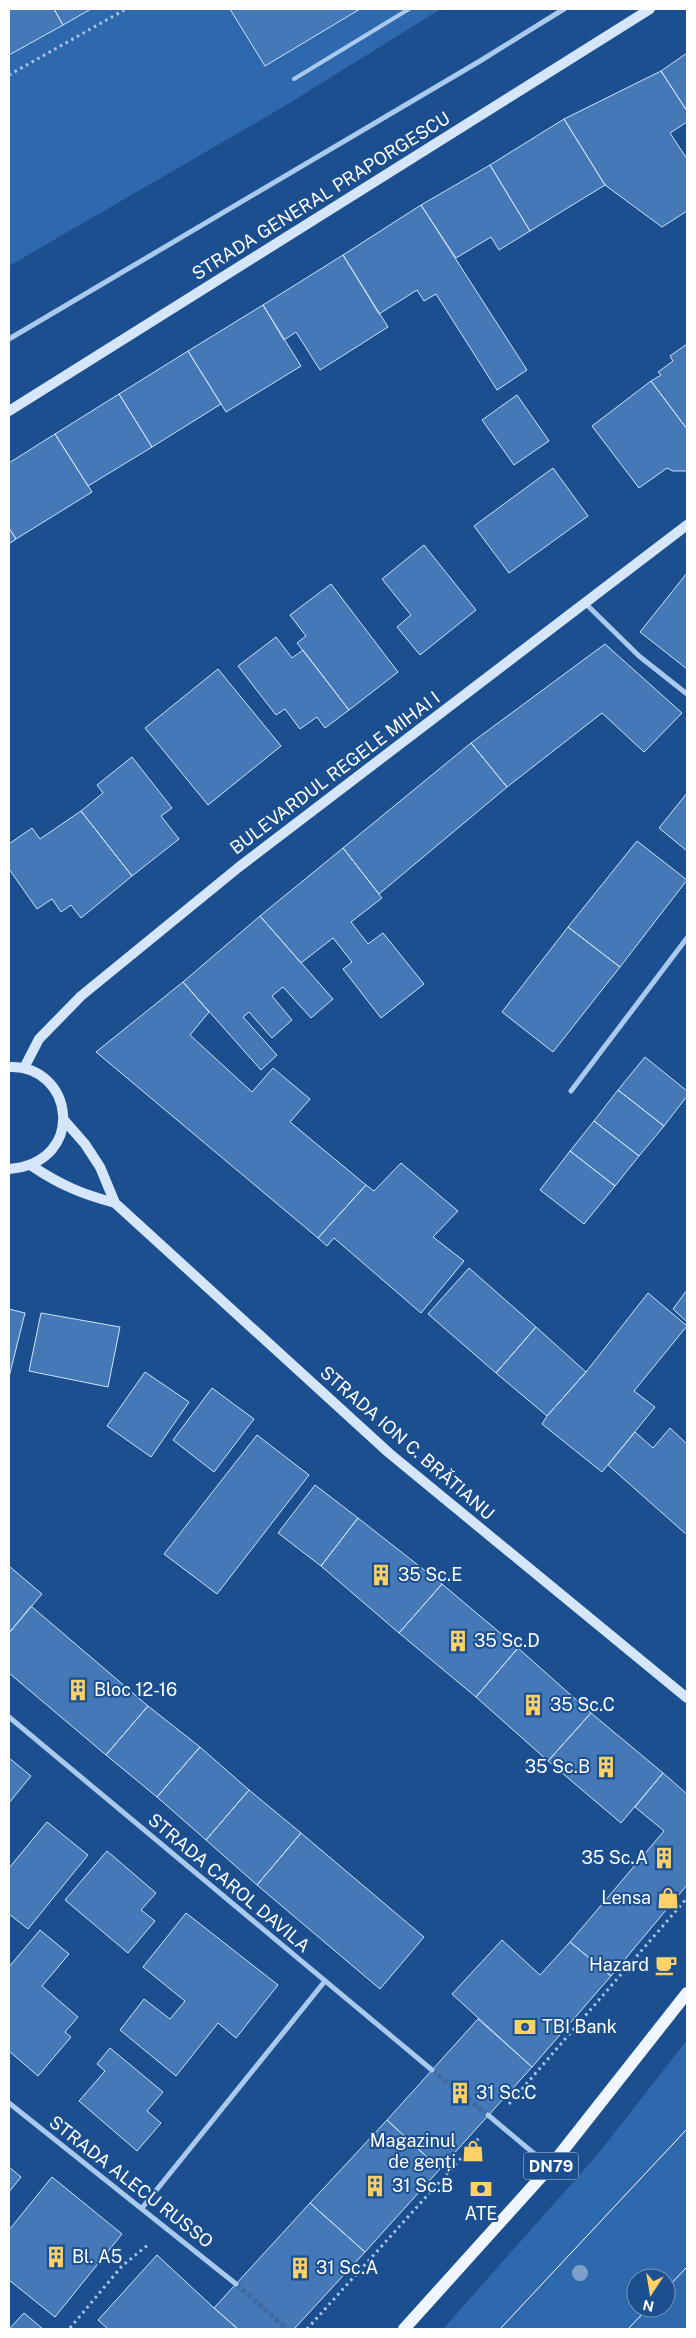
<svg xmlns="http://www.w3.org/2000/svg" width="696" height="2338" font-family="'Public Sans',sans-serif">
<rect width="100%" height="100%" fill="#1b4f8f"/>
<path fill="#2e69ad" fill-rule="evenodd" d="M 9,9 L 441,9 L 283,107 L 9,266 Z
M 687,2040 L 687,2329 L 443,2329 L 598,2154 ZM 636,2278 L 666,2278 L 666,2308 L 636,2308 Z"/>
<path fill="#4478b7" stroke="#cfe3fa" d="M 9,9 L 54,9 L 63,25 L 9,55 Z
M 54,9 L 91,9 L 63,25 Z
M 230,9 L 360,9 L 265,66 Z
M 687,53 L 687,111 L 661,71 Z
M 661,71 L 687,111 L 687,122 L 670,133 L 687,159 L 687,211 L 662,227 L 605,185 L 564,119 Z
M 564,119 L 605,185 L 530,231 L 490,165 Z
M 490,165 L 530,231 L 499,250 L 491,237 L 456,258 L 421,205 Z
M 421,205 L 527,370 L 497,390 L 436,294 L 424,301 L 417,290 L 379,314 L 343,255 Z
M 343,255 L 388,327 L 320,370 L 296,332 L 284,340 L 263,305 Z
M 263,305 L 301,366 L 226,412 L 188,351 Z
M 687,344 L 687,429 L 651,381 L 661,375 L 658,372 L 673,361 L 670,356 Z
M 188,351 L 221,404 L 152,447 L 119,394 Z
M 651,381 L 687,429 L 687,471 L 673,471 L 667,468 L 639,488 L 592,426 Z
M 119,394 L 152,447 L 88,486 L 55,434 Z
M 517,395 L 549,441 L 514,465 L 482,420 Z
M 55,434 L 92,492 L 16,539 L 9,528 L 9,463 Z
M 553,468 L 588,516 L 509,573 L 474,526 Z
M 9,528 L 16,539 L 9,544 Z
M 424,545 L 476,610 L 420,655 L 397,627 L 411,615 L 382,579 Z
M 687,573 L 687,669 L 640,632 Z
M 331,584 L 398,672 L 349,710 L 297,643 L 306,636 L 290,615 Z
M 276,637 L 292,658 L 303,650 L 349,710 L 325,728 L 317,717 L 300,729 L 285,709 L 276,715 L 238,666 Z
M 605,644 L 682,713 L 644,752 L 602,713 L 507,787 L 471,743 Z
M 218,669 L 281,746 L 208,805 L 145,728 Z
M 471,743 L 507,787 L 379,894 L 343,848 Z
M 132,757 L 172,808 L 161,816 L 179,839 L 132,876 L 81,811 L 103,793 L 97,785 Z
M 687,793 L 687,851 L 659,828 Z
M 81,811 L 132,876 L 81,918 L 71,905 L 61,912 L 52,899 L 37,909 L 9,869 L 9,844 L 32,828 L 40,839 Z
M 637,841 L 687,880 L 620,967 L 568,927 Z
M 343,848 L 382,898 L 351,922 L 368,944 L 383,933 L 424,984 L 381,1018 L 343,969 L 352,962 L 333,938 L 301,963 L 260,916 Z
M 260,916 L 333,999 L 311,1018 L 283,987 L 272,996 L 292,1020 L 272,1038 L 249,1012 L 243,1017 L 277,1055 L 261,1070 L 183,982 Z
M 568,927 L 620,967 L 553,1052 L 502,1012 Z
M 183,982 L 209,1012 L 190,1035 L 252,1092 L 273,1068 L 310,1099 L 290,1122 L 366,1185 L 318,1238 L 96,1052 Z
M 645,1057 L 687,1091 L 687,1096 L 664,1126 L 618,1090 Z
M 618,1090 L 664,1126 L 639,1156 L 594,1121 Z
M 594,1121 L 639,1156 L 615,1186 L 570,1151 Z
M 570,1151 L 615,1186 L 584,1224 L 540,1190 Z
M 401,1163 L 458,1211 L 433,1237 L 464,1261 L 421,1313 L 334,1238 L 327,1246 L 318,1238 L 366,1185 L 374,1191 Z
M 469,1268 L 536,1327 L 496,1373 L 428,1314 Z
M 687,1290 L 687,1322 L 673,1309 Z
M 648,1293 L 687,1326 L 634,1391 L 655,1407 L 602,1472 L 542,1424 L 547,1416 L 586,1372 Z
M 9,1309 L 25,1313 L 9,1377 Z
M 41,1313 L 120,1327 L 108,1387 L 29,1371 Z
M 536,1327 L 586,1372 L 547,1416 L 496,1373 Z
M 145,1372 L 189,1402 L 151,1457 L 107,1426 Z
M 212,1388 L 254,1419 L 214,1472 L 173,1440 Z
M 670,1428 L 687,1444 L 687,1535 L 608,1465 L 635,1432 L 653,1448 Z
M 257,1435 L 309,1475 L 217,1594 L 164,1554 Z
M 315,1485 L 358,1518 L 321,1566 L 278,1533 Z
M 358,1518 L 442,1584 L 399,1633 L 321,1566 Z
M 9,1566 L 42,1594 L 9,1633 Z
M 442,1584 L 518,1648 L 476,1697 L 399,1633 Z
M 31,1606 L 148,1706 L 106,1755 L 9,1673 L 9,1633 Z
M 518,1648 L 591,1713 L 548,1761 L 476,1697 Z
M 148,1706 L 200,1747 L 157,1797 L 106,1755 Z
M 591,1713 L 663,1773 L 621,1823 L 548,1761 Z
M 200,1747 L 249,1790 L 206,1840 L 157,1797 Z
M 9,1758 L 31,1776 L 9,1803 Z
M 663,1773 L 687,1794 L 687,1885 L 611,1976 L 570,1942 L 664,1831 L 635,1807 Z
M 249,1790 L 301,1833 L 257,1885 L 206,1840 Z
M 47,1822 L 88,1855 L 28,1929 L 9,1914 L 9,1868 Z
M 301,1833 L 424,1937 L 380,1989 L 257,1885 Z
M 107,1851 L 156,1893 L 141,1910 L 155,1921 L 128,1953 L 65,1900 Z
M 186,1913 L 278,1985 L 236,2038 L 218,2023 L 176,2076 L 120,2030 L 144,1999 L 170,2019 L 185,2001 L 143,1967 Z
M 40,1930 L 69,1954 L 42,1986 L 78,2017 L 65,2032 L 71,2037 L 38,2076 L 9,2051 L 9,1967 Z
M 502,1940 L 540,1975 L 570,1942 L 611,1976 L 532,2067 L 452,1994 Z
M 478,2019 L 532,2067 L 440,2169 L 387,2120 Z
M 110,2048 L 163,2092 L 147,2111 L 161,2123 L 137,2151 L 79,2101 L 105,2071 L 97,2064 Z
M 387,2120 L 440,2169 L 365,2252 L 310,2203 Z
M 9,2167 L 21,2177 L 9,2192 Z
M 52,2177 L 122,2234 L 55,2317 L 9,2280 L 9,2230 Z
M 310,2203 L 365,2252 L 294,2329 L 238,2329 L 214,2308 Z
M 157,2255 L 214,2308 L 238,2329 L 108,2329 L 98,2320 Z
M 24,2313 L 43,2329 L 9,2329 Z"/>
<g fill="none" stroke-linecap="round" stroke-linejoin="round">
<path stroke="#3d69a0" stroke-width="5" stroke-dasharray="5 2.5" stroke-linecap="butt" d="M 432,2070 L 488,2115
M 236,2284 L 287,2329"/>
<path stroke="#a9c9ee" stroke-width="3" stroke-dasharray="2.5 4" stroke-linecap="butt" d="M 9,75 L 126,9
M 509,2104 L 687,1898
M 70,2328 L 122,2266 L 149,2244
M 307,2329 L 480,2137"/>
<path stroke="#a9c9ee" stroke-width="4" d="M 294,79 L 409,9"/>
<path stroke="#a9c9ee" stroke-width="5" d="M 9,339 L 480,61 L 564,9
M 585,603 L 639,656 L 687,694
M 571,1091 L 687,938
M 9,1717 L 432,2070
M 9,2103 L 236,2284
M 488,2115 L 550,2167
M 142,2208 L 325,1981"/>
<path stroke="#d6e6fa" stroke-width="10" d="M 9,411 L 650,9
M 9,1067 C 73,1064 89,1162 9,1169
M 24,1068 L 39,1039 L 81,996 L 239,867 L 687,525
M 64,1120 L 85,1144 L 100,1167 L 115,1203
M 32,1166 C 60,1185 82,1194 115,1203 L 389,1453 L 687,1698"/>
<path stroke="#f0f6ff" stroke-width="12" d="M 404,2329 L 550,2167 L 687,1993"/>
<path stroke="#fff" stroke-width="1" d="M 666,2289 L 687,2267
M 500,2329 L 687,2129
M 628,2329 L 648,2308"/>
</g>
<circle fill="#7ea0ca" cx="580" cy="2273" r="8"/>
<defs>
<g id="building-bare" transform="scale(1.725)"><path d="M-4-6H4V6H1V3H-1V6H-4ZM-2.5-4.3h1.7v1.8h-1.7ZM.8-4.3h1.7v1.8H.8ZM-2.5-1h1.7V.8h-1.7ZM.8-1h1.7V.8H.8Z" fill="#ffd166" stroke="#1b4f8f" stroke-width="2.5" paint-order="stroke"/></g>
<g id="shop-bare" transform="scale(1.725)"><path d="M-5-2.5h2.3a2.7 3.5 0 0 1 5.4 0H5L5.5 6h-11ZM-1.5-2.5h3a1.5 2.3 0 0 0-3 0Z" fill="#ffd166" stroke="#1b4f8f" stroke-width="2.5" paint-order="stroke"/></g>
<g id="cafe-bare" transform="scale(1.725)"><path d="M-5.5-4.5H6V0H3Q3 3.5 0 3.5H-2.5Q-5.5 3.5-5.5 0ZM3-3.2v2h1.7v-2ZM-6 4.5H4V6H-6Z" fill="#ffd166" stroke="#1b4f8f" stroke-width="2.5" paint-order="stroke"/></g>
<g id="bank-bare" transform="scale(1.725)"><path d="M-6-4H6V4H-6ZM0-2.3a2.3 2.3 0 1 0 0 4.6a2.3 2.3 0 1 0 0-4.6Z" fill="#ffd166" stroke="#1b4f8f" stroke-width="2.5" paint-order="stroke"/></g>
</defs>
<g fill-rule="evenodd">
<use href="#building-bare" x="381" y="1575"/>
<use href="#building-bare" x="458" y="1641"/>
<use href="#building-bare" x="78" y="1690"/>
<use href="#building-bare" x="533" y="1705"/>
<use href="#building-bare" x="606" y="1767"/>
<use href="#building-bare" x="664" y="1858"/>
<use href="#shop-bare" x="668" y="1898"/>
<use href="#cafe-bare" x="666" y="1965"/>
<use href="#bank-bare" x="525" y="2027"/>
<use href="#building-bare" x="460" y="2093"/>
<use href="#shop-bare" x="473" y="2151"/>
<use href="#building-bare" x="375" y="2186"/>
<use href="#bank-bare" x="481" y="2189"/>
<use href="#building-bare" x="56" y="2257"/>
<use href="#building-bare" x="300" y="2268"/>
</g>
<g text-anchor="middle" stroke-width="4" stroke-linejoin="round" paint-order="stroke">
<rect fill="#1b4f8f" stroke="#bbcadd" stroke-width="1" x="523.5" y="2152.5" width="55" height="27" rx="4"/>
<g font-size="16" font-weight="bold" fill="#fff">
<text x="551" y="2172">DN79</text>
</g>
<g font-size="18" fill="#fff" stroke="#1b4f8f">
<text transform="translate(321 196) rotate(-32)" y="6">STRADA GENERAL PRAPORGESCU</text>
<text transform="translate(335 773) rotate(-37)" y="6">BULEVARDUL REGELE MIHAI I</text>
<text transform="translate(407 1443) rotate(41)" y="6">STRADA ION C. BRĂTIANU</text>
<text transform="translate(229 1883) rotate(40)" y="6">STRADA CAROL DAVILA</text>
<text transform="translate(131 2182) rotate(38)" y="6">STRADA ALECU RUSSO</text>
</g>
<g font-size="18" fill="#fff" stroke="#1b4f8f" text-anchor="start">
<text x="398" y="1581">35 Sc.E</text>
<text x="474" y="1647">35 Sc.D</text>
<text x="94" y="1696">Bloc 12-16</text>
<text x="550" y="1711">35 Sc.C</text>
<text x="590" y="1773" text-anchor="end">35 Sc.B</text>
<text x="648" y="1864" text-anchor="end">35 Sc.A</text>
<text x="651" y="1904" text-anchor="end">Lensa</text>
<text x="649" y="1971" text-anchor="end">Hazard</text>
<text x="542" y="2033">TBI Bank</text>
<text x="476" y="2099">31 Sc.C</text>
<text x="456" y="2147" text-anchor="end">Magazinul<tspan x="456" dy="21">de genți</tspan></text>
<text x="392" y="2192">31 Sc.B</text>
<text x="481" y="2220" text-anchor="middle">ATE</text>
<text x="72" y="2263">Bl. A5</text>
<text x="316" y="2274">31 Sc.A</text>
</g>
</g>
<rect width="696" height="2338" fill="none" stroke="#ffffff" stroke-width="20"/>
<g transform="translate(651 2293) rotate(192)"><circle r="24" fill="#1b4f8f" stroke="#7695bc"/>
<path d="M0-4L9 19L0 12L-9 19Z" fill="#ffd166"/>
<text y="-8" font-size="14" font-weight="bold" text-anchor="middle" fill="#ffffff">N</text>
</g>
</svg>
